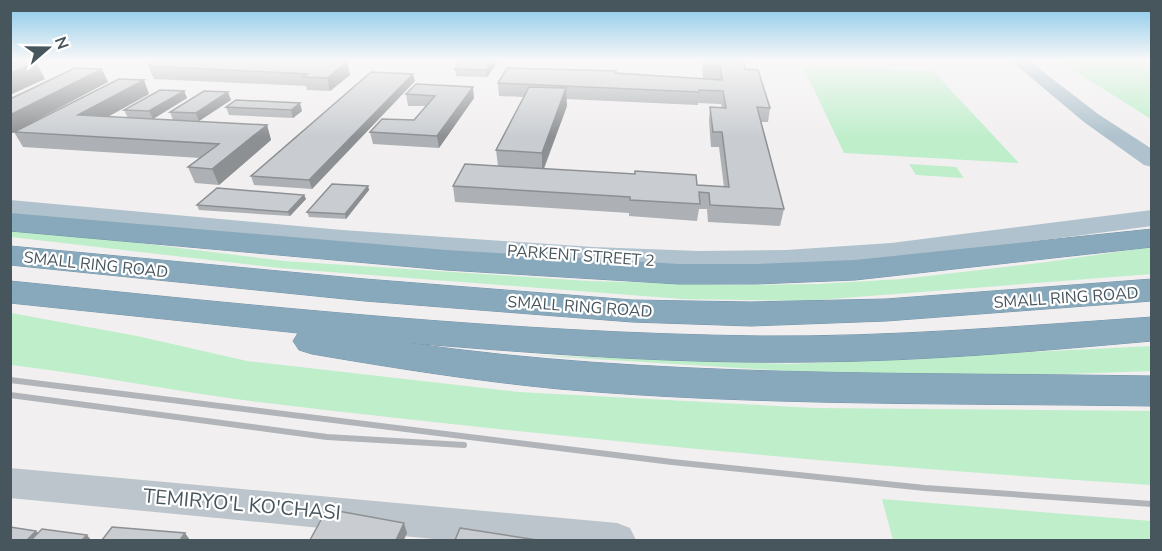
<svg xmlns="http://www.w3.org/2000/svg" width="1162" height="551" font-family="'Nunito Sans',sans-serif">
<rect width="100%" height="100%" fill="#f1efef"/>
<path fill="#bfeecb" d="M 1057,60 L 1151,60 L 1151,119 Z
M 803,66 L 933,71 L 1019,163 L 844,153 Z
M 909,164 L 956,167 L 964,178 L 916,175 Z
M 11,227 L 284,261 L 589,281 L 736,285 L 818,284 L 902,279 L 1047,262 L 1151,247 L 1152,274 L 805,301 L 682,299 L 279,268 L 11,237 Z
M 11,313 L 137,336 L 247,361 L 519,392 L 814,408 L 1151,411 L 1151,485 C 856,466 561,438 267,403 C 181,393 96,375 11,365 Z
M 1151,346 L 1152,371 L 1006,376 L 790,371 L 529,355 L 790,364 Z
M 882,499 L 1151,521 L 1151,540 L 893,540 Z"/>
<g fill="none" stroke-linecap="round" stroke-linejoin="round">
<g stroke="#7393a8" stroke-width="1">
<path id="highway" d="M 10,213 L 446,250 L 679,264 L 756,264 L 855,260 L 1152,229 L 1152,247 L 855,280 L 756,284 L 679,284 L 446,270 L 10,231 Z
M 10,246 L 365,279 L 632,300 L 751,302 L 886,299 L 1152,279 L 1152,301 L 886,321 L 751,326 L 632,322 L 365,301 L 10,265 Z
M 10,281 C 260,306 510,333 761,336 C 892,337 1022,326 1152,317 L 1152,341 C 1039,351 926,361 812,362 C 678,364 543,354 409,343 C 655,378 904,372 1152,376 L 1152,406 C 954,403 755,406 559,389 C 476,381 394,368 312,354 L 299,350 L 293,341 L 298,333 L 10,303 Z"/>
</g>
<path fill="#bbc5cb" fill-rule="evenodd" d="M 10,60 L 19,60 L 12,64 Z
M 10,468 L 617,523 L 630,528 L 636,540 L 444,540 L 10,498 Z"/>
<path fill="#afc2cd" fill-rule="evenodd" d="M 1010,60 L 1028,60 L 1098,114 L 1152,149 L 1152,167 L 1144,165 L 1084,122 Z
M 10,200 L 342,230 L 593,247 L 699,251 L 786,250 L 891,243 L 1152,210 L 1152,226 L 891,260 L 786,267 L 699,269 L 593,265 L 342,246 L 10,216 Z"/>
<use href="#highway" fill="#88a8bc" fill-rule="evenodd"/>
<path stroke="#b1b5b9" stroke-width="6" d="M 10,380 L 672,462 L 925,488 L 1152,504
M 10,395 L 327,437 L 464,445"/>
</g>
<path fill="#adb0b4" fill-rule="evenodd" d="M 499,60 L 487,77 L 456,76 L 455,69 Z
M 702,60 L 743,60 L 745,69 L 770,108 L 768,122 L 761,122 L 784,209 L 780,226 L 708,222 L 707,209 L 699,209 L 697,221 L 629,216 L 629,213 L 455,202 L 453,186 L 498,166 L 496,150 L 524,97 L 499,96 L 498,83 L 718,80 L 703,78 ZM 566,99 L 698,105 L 698,103 L 721,104 L 722,108 L 710,107 L 709,121 L 711,147 L 719,147 L 724,187 L 697,185 L 544,169 L 567,106 Z
M 347,62 L 350,75 L 330,91 L 307,90 L 306,86 L 154,79 L 148,66 Z
M 415,81 L 312,189 L 254,185 L 251,176 Z
M 108,82 L 36,120 L 149,94 L 108,117 L 128,118 L 124,110 L 184,91 L 187,98 L 153,119 L 267,125 L 271,140 L 219,185 L 195,183 L 188,167 L 200,158 L 23,147 L 14,132 L 10,134 L 10,99 Z
M 406,94 L 474,98 L 439,148 L 373,144 L 370,132 L 414,120 L 426,106 L 408,106 Z
M 231,100 L 199,121 L 173,120 L 170,112 Z
M 226,107 L 302,111 L 293,118 L 229,115 Z
M 368,186 L 369,190 L 346,219 L 309,217 L 307,212 Z
M 304,195 L 306,199 L 290,216 L 199,210 L 197,205 Z"/>
<path fill="#8d9092" d="M 493,60 L 499,60 L 487,77 L 486,70 Z
M 36,62 L 45,79 L 10,95 L 10,74 Z
M 347,62 L 350,75 L 330,91 L 327,78 Z
M 102,69 L 108,82 L 10,134 L 10,115 Z
M 413,74 L 415,81 L 312,189 L 309,180 Z
M 144,80 L 149,94 L 85,129 L 78,115 Z
M 473,87 L 474,98 L 439,148 L 437,136 Z
M 566,88 L 567,106 L 542,173 L 542,153 Z
M 184,91 L 187,98 L 153,119 L 149,111 Z
M 228,92 L 231,100 L 199,121 L 196,113 Z
M 300,103 L 302,111 L 293,118 L 291,110 Z
M 267,125 L 271,140 L 219,185 L 212,169 Z
M 368,186 L 369,190 L 346,219 L 345,214 Z
M 304,195 L 306,199 L 290,216 L 288,212 Z
M 404,523 L 407,533 L 404,540 L 396,540 Z
M 36,531 L 45,540 L 27,540 Z
M 185,533 L 190,540 L 180,540 Z
M 87,535 L 91,540 L 82,540 Z"/>
<path fill="#c9cdd1" stroke="#8d9092" stroke-width="1.5" d="M 161,60 L 302,60 L 347,62 L 327,78 L 303,77 L 308,74 L 148,66 Z
M 462,60 L 493,60 L 486,70 L 455,69 Z
M 704,60 L 743,60 L 745,69 L 758,70 L 770,108 L 757,107 L 784,209 L 710,205 L 709,193 L 699,192 L 700,204 L 630,200 L 630,197 L 453,186 L 465,164 L 635,174 L 635,171 L 696,175 L 697,185 L 729,187 L 722,132 L 713,132 L 710,107 L 726,108 L 723,91 L 699,90 L 699,92 L 498,83 L 507,68 L 616,71 L 615,73 L 722,80 L 720,66 L 705,66 Z
M 10,62 L 36,62 L 10,74 Z
M 75,68 L 102,69 L 10,115 L 10,99 Z
M 371,72 L 413,74 L 309,180 L 251,176 Z
M 119,79 L 144,80 L 78,115 L 267,125 L 212,169 L 188,167 L 219,144 L 14,132 Z
M 416,84 L 473,87 L 437,136 L 370,132 L 382,119 L 414,120 L 435,96 L 406,94 Z
M 529,87 L 566,88 L 542,153 L 496,150 Z
M 160,90 L 184,91 L 149,111 L 124,110 Z
M 204,91 L 228,92 L 196,113 L 170,112 Z
M 236,100 L 300,103 L 291,110 L 226,107 Z
M 332,184 L 368,186 L 345,214 L 307,212 Z
M 217,188 L 304,195 L 288,212 L 197,205 Z
M 327,509 L 404,523 L 396,540 L 310,540 Z
M 10,527 L 36,531 L 27,540 L 10,540 Z
M 112,527 L 185,533 L 180,540 L 102,540 Z
M 460,528 L 537,540 L 455,540 Z
M 42,529 L 87,535 L 82,540 L 31,540 Z"/>
<linearGradient id="sky" x2="0" y2="1"><stop stop-color="#83c6e9"/><stop offset="0.44" stop-color="#f9f8f8"/><stop offset="1" stop-color="#f9f8f8" stop-opacity="0"/></linearGradient>
<rect width="1162" height="137" fill="url(#sky)"/>
<g text-anchor="middle" stroke-width="4.5" stroke-linejoin="round" paint-order="stroke">
<g font-size="16" fill="#47555c" stroke="#fff">
<text transform="translate(581 255) rotate(4)" y="6">PARKENT STREET 2</text>
<text transform="translate(96 264) rotate(6)" y="6">SMALL RING ROAD</text>
<text transform="translate(1066 297) rotate(-4)" y="6">SMALL RING ROAD</text>
<text transform="translate(580 306) rotate(4)" y="6">SMALL RING ROAD</text>
</g>
<g font-size="20" fill="#47555c" stroke="#fff">
<text transform="translate(242 504) rotate(5)" y="7">TEMIRYO'L KO'CHASI</text>
</g>
</g>
<rect width="1162" height="551" fill="none" stroke="#47555c" stroke-width="24"/>
<g transform="translate(48 48) rotate(70)" stroke="#ffffff" stroke-width="4.5" paint-order="stroke">
<path d="M0-4.5L10 22L0 15L-10 22Z" fill="#47555c"/>
<text y="-9" font-size="16" font-weight="bold" text-anchor="middle" fill="#47555c">N</text>
</g>
</svg>
